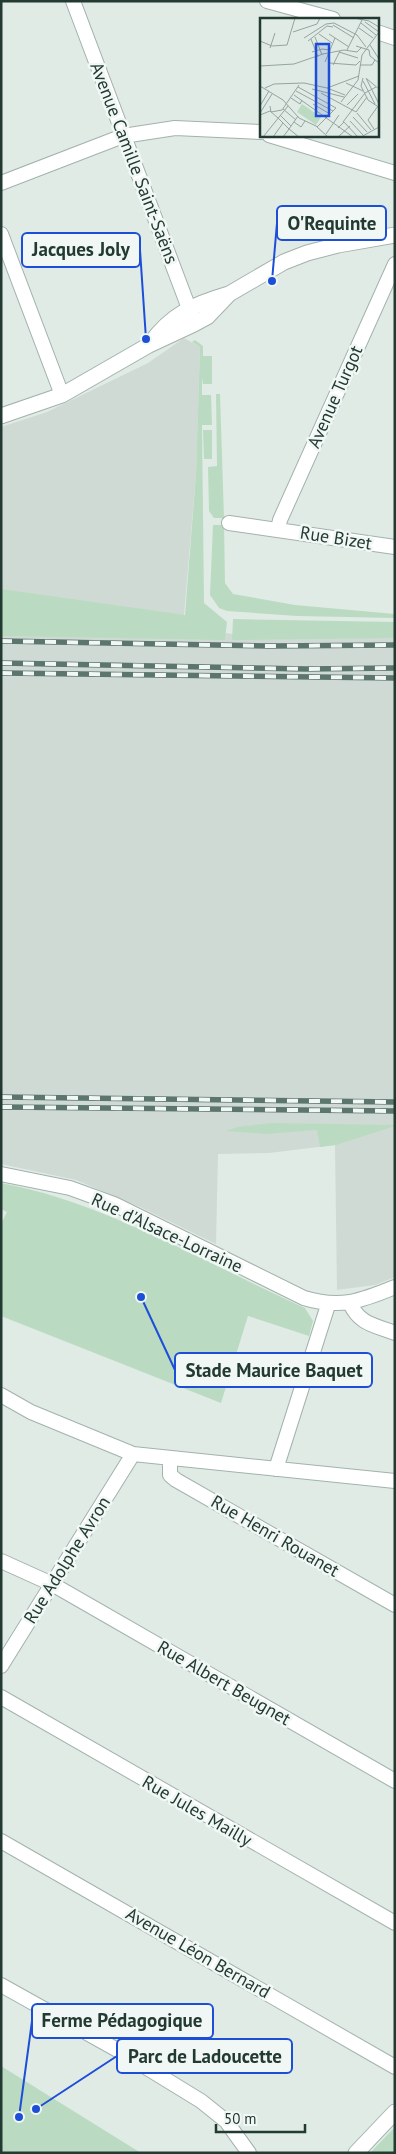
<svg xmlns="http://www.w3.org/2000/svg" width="396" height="2154" font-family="'PT Sans',sans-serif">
<rect width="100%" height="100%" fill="#e0ebe6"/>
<path fill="#cfdad4" d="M 184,338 L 200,347 L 196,474 L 183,627 L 240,635 L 395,631 L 395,1277 L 375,1285 L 337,1290 L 335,1145 L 269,1153 L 218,1154 L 216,1244 L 140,1207 L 76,1180 L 1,1164 L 1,427 L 47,412 L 148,363 Z"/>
<path fill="#badbc1" d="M 195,340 L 203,346 L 203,356 L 212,356 L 212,384 L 203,384 L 202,378 L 202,395 L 211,395 L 212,425 L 202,425 L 204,603 L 227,622 L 225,640 L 1,636 L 1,589 L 185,615 L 196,474 L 200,347 L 192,342 Z
M 216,394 L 220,394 L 224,518 L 214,518 L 209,511 L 208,467 L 217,466 Z
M 203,430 L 212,430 L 212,459 L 204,459 Z
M 213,525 L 224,525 L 225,583 L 233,594 L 295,605 L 395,614 L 395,618 L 297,616 L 227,611 L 219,608 L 210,595 Z
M 233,619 L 395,622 L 395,638 L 232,640 Z
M 271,1123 L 395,1125 L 395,1126 L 336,1145 L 320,1147 L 317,1130 L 266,1134 L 226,1131 L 238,1127 Z
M 1,1183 C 105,1202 209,1265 305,1308 L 313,1321 L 309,1336 L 248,1316 L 221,1403 L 1,1316 L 1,1224 L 7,1212 L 1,1209 Z
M 1,2066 L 141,2153 L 1,2153 Z
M 395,2127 L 395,2153 L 370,2153 Z"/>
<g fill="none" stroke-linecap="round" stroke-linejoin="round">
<g stroke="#a3b2ac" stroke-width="16">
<path id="minor" d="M 73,1 L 193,319
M 267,1 L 333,19
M 377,32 L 395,38
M 269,135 L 395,173
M 1,183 L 123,136 L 175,128 L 261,132
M 1,234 L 62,395
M 229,523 L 395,547
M 278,529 L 280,520 L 395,264
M 1,1174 L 70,1188 L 114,1204 L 304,1298 C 340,1309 361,1301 395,1287
M 350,1303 C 359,1324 374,1325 395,1333
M 1,1395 L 31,1412 L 133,1454 L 395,1481
M 170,1458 L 170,1475 L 176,1480 L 395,1605
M 276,1469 L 328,1305
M 1,1561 L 52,1584 L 395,1781
M 1,1666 L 133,1454
M 1,1697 L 395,1923
M 1,1841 L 395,2067
M 1,1985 L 121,2052 L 201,2101 L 226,2121 L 249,2153"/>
</g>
<g stroke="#a3b2ac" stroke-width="17">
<path id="tertiary" d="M 150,344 C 171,314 195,304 229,294
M 1,416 L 62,395 L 149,345 L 194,324 L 207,317 L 229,294 L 284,262 L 307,253 L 338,245 L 395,235"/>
</g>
<g stroke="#a0b6ad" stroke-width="17">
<path id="secondary" d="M 356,2153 L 395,2112"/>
</g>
<use href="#minor" stroke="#fff" stroke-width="14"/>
<use href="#tertiary" stroke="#fff" stroke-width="15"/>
<use href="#secondary" stroke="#fff" stroke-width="15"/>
<g stroke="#5c766e" stroke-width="5.5">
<path id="rail" d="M 1,641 L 269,646 L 395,645
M 1,663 L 306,669 L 395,668
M 1,673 L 395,678
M 1,1097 L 395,1102
M 1,1107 L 395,1111"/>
</g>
<use href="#rail" stroke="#f1f7f4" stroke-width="4" stroke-dasharray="11" stroke-linecap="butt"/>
</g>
<g text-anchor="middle" stroke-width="5" stroke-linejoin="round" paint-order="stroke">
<g font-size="18" fill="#223a32" stroke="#f1f7f4">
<text transform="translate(134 163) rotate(69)" y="6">Avenue Camille Saint-Saëns</text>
<text transform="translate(335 397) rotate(-66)" y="6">Avenue Turgot</text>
<text transform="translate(336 538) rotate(9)" y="6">Rue Bizet</text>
<text transform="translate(167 1233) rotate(25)" y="6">Rue d'Alsace-Lorraine</text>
<text transform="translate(275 1536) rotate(30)" y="6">Rue Henri Rouanet</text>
<text transform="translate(67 1560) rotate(-58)" y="6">Rue Adolphe Avron</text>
<text transform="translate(224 1683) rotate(30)" y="6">Rue Albert Beugnet</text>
<text transform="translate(197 1811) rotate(30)" y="6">Rue Jules Mailly</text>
<text transform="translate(198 1953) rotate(30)" y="6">Avenue Léon Bernard</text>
</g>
</g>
<g transform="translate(260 18)">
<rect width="119" height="119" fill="#e0ebe6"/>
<path d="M 42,86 L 61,99 L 56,107 L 37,94 Z" fill="#badbc1"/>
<path fill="none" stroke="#94a49e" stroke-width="1" d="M 94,0 L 109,3 L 119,9M 105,4 L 119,14M 101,5 L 116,17M 73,7 L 94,20M 99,10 L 113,20M 33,14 L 57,6 L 60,0M 59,16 L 72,25M 69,16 L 89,29M 55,19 L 62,37M 44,20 L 66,6 L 74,5 L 97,17 L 106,29M 51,21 L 58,39M 0,23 L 12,28 L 27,27 L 35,0M 48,23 L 67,8 L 73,9M 110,27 L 119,41M 96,28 L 109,32 L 110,38 L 119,45M 10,30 L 15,15M 87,32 L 102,2M 52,34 L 62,31 L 70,32M 79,34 L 98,40M 63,36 L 84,32 L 97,34 L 102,29M 65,44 L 75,20M 69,45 L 96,47 L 100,43M 73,47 L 80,33M 101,47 L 112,47 L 115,42M 0,48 L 34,46 L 63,36M 103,60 L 101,68 L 108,82 L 117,88M 106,60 L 119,86M 107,61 L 119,71M 103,63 L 115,86M 86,65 L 103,73M 0,68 L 23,82 L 39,100 L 56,108 L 68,119M 38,69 L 76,90M 5,70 L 14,66 L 44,65 L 67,70M 67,70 L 99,58M 67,70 L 85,77M 52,71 L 84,79M 36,73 L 73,93M 61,75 L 96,94M 34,77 L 93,119M 31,80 L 40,86 L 42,82M 81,84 L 98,62 L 102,37 L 119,14M 53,86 L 70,96M 87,87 L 98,76M 0,88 L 9,73M 10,88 L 11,94 L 22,92 L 39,67M 23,91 L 36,102M 96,94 L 107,79M 0,95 L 12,76M 97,95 L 111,112M 0,97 L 10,93 L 18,100 L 29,111 L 23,119M 20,97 L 31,108M 38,98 L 29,111 L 39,119M 93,99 L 107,114M 90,103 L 103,117M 34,104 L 41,109 L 45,103M 83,104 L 105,75 L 116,69M 57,109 L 76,90M 78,110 L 84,104 L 98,119M 114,111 L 108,102 L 118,88M 66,116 L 79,97M 3,119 L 28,88M 13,119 L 23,105M 78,119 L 90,108M 101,119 L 119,109"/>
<path fill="#1d4ed8" fill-opacity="0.15" stroke="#1d4ed8" stroke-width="2.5" d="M 56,26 L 69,26 L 69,98 L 56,98 Z"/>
<rect width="119" height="119" fill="none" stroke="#223a32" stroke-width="2.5"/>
</g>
<path fill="none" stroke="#1d4ed8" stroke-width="2" d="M272 281L277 223M146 339L140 250M141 1297L175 1370M19 2117L32 2021M36 2109L117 2056"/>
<g fill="#1d4ed8" stroke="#f1f7f4" stroke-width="2">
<circle cx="272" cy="281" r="5"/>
<circle cx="146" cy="339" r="5"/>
<circle cx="141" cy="1297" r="5"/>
<circle cx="19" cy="2117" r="5"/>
<circle cx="36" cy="2109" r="5"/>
</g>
<g fill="#f1f7f4" stroke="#1d4ed8" stroke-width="2">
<rect x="277" y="206" width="109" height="34" rx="5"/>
<rect x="22" y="233" width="118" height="34" rx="5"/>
<rect x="175" y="1353" width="197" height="34" rx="5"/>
<rect x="32" y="2004" width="181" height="34" rx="5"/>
<rect x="117" y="2039" width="175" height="34" rx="5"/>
</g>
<g font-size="19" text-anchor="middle" font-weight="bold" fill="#223a32">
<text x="332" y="230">O'Requinte</text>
<text x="81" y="256">Jacques Joly</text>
<text x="274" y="1377">Stade Maurice Baquet</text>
<text x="122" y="2027">Ferme Pédagogique</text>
<text x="205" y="2063">Parc de Ladoucette</text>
</g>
<rect width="396" height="2154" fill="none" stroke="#223a32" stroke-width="5"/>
<path d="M216 2124v8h89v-8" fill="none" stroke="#223a32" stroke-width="2.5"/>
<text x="224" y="2124" font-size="15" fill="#223a32" stroke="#f1f7f4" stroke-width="4" paint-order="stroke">50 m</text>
</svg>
